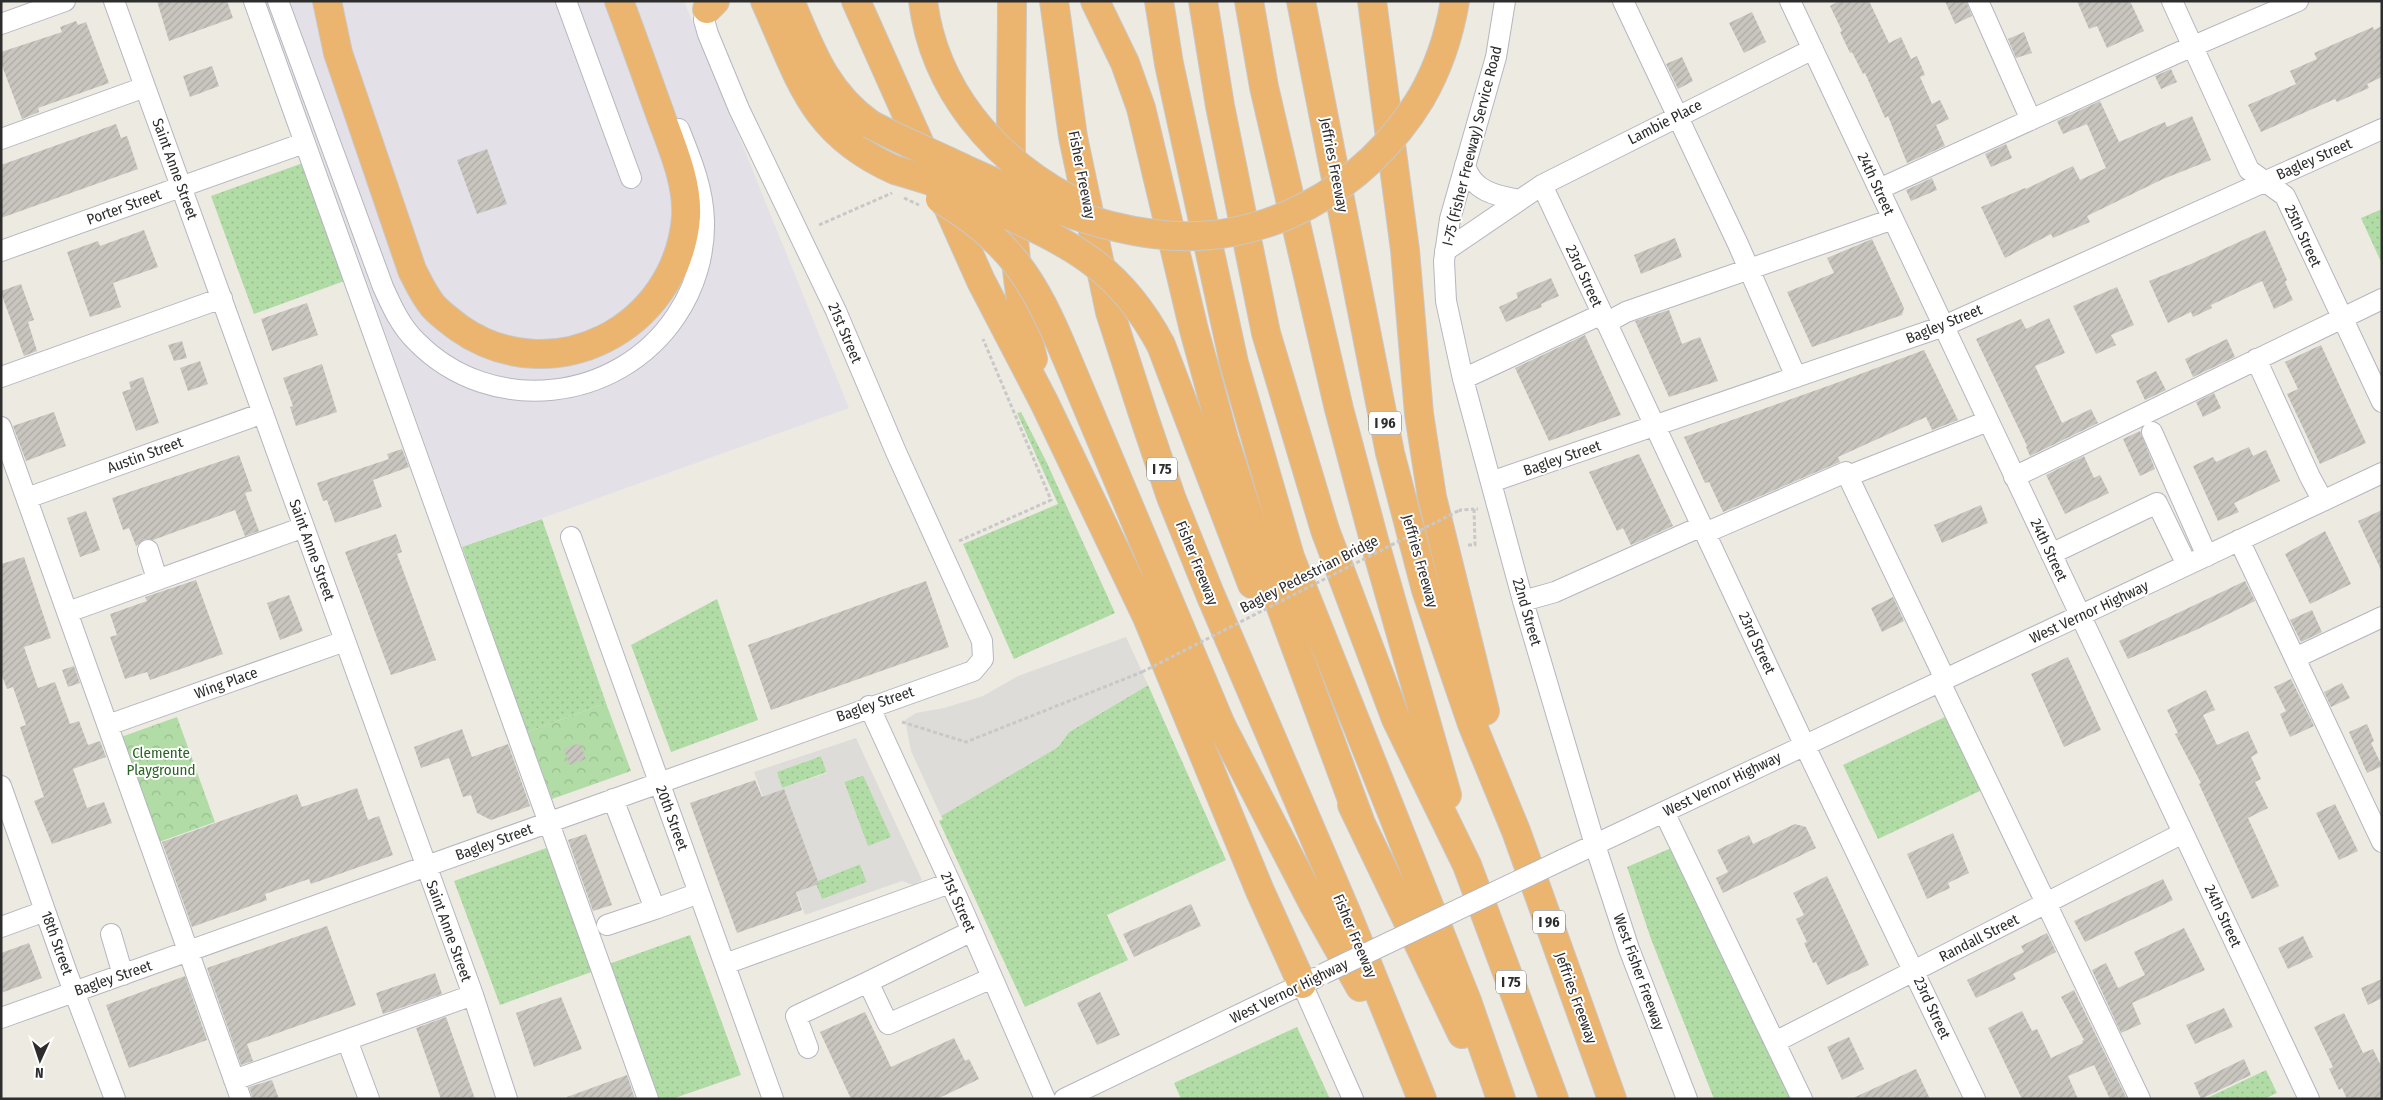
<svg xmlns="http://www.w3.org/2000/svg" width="2383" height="1100" font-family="'Fira Sans Condensed',sans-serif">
<defs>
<pattern id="grass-dots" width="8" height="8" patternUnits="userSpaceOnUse" patternTransform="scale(1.25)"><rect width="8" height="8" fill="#b1dca6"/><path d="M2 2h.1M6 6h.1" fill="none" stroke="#99bd8f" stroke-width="1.8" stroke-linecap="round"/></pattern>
<pattern id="forest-crowns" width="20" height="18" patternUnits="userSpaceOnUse" patternTransform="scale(1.25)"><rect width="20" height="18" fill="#b1dca6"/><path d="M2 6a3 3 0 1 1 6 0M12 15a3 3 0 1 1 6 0" fill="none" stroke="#99bd8f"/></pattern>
<pattern id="building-hatch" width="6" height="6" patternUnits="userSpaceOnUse" patternTransform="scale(1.25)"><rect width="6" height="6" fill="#c9c6c0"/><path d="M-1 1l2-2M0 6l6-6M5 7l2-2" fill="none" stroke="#adaaa5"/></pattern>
</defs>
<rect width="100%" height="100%" fill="#edeae2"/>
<path fill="#e3e1e7" d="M 266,1 L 684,1 L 849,408 L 462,547 Z"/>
<path fill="url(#grass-dots)" d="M 303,163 L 347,280 L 254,314 L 211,196 Z
M 2382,209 L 2382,264 L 2361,218 Z
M 1021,412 L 1047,463 L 1115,613 L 1014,659 L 963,544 L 1058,504 L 1017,413 Z
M 542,519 L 606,703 L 527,732 L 462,547 Z
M 717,599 L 758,720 L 671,752 L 631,645 Z
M 1148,685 L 1226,860 L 1107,915 L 1128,960 L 1025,1007 L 939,821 L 943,819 L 941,816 L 1058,747 L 1069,732 Z
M 1947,716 L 1982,790 L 1878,839 L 1843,765 Z
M 821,756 L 827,772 L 782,788 L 776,772 Z
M 864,775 L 892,838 L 868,847 L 844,782 Z
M 552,846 L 597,970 L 500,1005 L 454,881 Z
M 1676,846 L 1796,1099 L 1714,1099 L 1651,939 L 1627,867 Z
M 860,864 L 867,882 L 822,900 L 815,882 Z
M 690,935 L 741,1075 L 672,1099 L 656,1099 L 606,965 Z
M 1297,1027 L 1330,1099 L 1181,1099 L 1174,1083 Z
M 2266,1070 L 2277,1093 L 2264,1099 L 2205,1099 Z"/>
<path fill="url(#forest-crowns)" d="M 606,703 L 631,771 L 552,799 L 527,732 Z
M 177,717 L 215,822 L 159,842 L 121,737 Z"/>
<path fill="#dedcd8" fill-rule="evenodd" d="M 1126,637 L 1148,685 L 1069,732 L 1058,747 L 941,816 L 911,751 L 905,720 L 916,713 L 944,708 L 983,696 L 1018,676 Z
M 856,738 L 922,880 L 913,885 L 902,881 L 805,915 L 754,772 ZM 821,756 L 827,773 L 782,788 L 777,772 ZM 863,775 L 891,837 L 868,846 L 844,782 ZM 860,864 L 867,882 L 822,899 L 815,882 Z"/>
<path fill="url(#building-hatch)" d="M 157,1 L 227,1 L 233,18 L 169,41 Z
M 1839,1 L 1869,1 L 1889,43 L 1901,37 L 1911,59 L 1917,56 L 1925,75 L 1920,77 L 1932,104 L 1940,100 L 1949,119 L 1936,125 L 1945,146 L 1907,163 L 1888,116 L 1885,118 L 1865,73 L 1863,74 L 1852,52 L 1850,53 L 1840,32 L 1842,31 L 1830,6 Z
M 1945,1 L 1966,1 L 1972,16 L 1955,24 Z
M 2077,1 L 2130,1 L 2144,31 L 2107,48 L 2097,26 L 2089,29 Z
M 1752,12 L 1766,42 L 1744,53 L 1729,23 Z
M 76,21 L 78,25 L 86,22 L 109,83 L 38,108 L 39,112 L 22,119 L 1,63 L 1,52 L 62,32 L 60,27 Z
M 2382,26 L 2382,77 L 2367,84 L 2369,88 L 2337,102 L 2335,99 L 2261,132 L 2248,105 L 2296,84 L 2290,71 L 2317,59 L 2314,53 L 2373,27 L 2374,30 Z
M 2024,32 L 2032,53 L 2016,58 L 2008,39 Z
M 1682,57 L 1693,81 L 1678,89 L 1666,64 Z
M 212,66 L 219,86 L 190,97 L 183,76 Z
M 2171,69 L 2177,82 L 2161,89 L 2155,76 Z
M 2100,101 L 2119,142 L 2165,122 L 2167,127 L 2192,116 L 2211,160 L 2163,179 L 2087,216 L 2090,222 L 2053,238 L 2051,234 L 2005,258 L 1981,207 L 2025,188 L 2026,189 L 2073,166 L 2080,180 L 2106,168 L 2087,124 L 2063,134 L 2057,121 Z
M 116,124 L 121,138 L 127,136 L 138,169 L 1,218 L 1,165 Z
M 2006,144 L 2012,158 L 1991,167 L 1985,154 Z
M 487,149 L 507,204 L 477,214 L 457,160 Z
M 1932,178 L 1937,190 L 1911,201 L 1906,190 Z
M 144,230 L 158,267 L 113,283 L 121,307 L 90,317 L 67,252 L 98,241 L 100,246 Z
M 2265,230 L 2287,280 L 2285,282 L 2293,300 L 2274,309 L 2262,281 L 2211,305 L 2212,308 L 2193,317 L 2191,312 L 2168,323 L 2149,281 L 2191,264 Z
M 1675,238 L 1682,257 L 1641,274 L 1634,255 Z
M 1872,239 L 1904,308 L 1902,315 L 1812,347 L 1787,292 L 1834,273 L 1827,258 Z
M 1551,278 L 1559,296 L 1541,304 L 1542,307 L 1506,322 L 1499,307 L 1518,298 L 1516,293 Z
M 21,284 L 34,320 L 28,322 L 37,351 L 24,356 L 1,293 L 1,291 Z
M 2117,287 L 2134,325 L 2111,335 L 2116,345 L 2096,354 L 2073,306 Z
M 307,303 L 318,335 L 272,351 L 261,319 Z
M 1669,310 L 1682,344 L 1700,337 L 1718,381 L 1669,397 L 1635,321 Z
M 2049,318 L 2065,353 L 2035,366 L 2062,423 L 2091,409 L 2098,423 L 2030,456 L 2026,447 L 2027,446 L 1976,339 L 2021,319 L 2026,329 Z
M 1585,335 L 1621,415 L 1549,441 L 1515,368 Z
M 2227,339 L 2235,357 L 2193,377 L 2185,359 Z
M 182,341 L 187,358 L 174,361 L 168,345 Z
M 2321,345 L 2366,443 L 2320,464 L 2287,394 L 2298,389 L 2285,362 Z
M 1924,350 L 1958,420 L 1932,430 L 1926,417 L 1838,457 L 1840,462 L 1723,512 L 1709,482 L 1705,483 L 1684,437 L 1839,382 Z
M 200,361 L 208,384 L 188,391 L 180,368 Z
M 322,364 L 337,412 L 296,426 L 290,407 L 293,406 L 283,378 Z
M 2156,371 L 2166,390 L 2145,400 L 2136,381 Z
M 143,377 L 159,423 L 136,431 L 122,392 L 131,389 L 129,382 Z
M 2214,393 L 2221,408 L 2203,417 L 2196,402 Z
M 54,412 L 66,446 L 26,461 L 13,426 Z
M 2140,431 L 2155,469 L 2140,476 L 2123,439 Z
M 2249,447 L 2253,456 L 2266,450 L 2280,481 L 2234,503 L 2239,512 L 2218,521 L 2193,466 L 2213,457 L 2216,462 Z
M 402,449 L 409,467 L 373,480 L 382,507 L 335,523 L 327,500 L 323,501 L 317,483 L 389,459 L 387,454 Z
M 1639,454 L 1673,526 L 1631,545 L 1623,528 L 1617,531 L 1589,472 Z
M 239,455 L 252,491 L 245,493 L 259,531 L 245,536 L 235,510 L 153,540 L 144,539 L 136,546 L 129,528 L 123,530 L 112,498 Z
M 2084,456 L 2094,478 L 2100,475 L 2109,493 L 2065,514 L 2046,475 Z
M 1981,505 L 1988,523 L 1942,543 L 1934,525 Z
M 2382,510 L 2382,572 L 2358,521 Z
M 86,511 L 100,550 L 80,557 L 67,518 Z
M 2325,531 L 2351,584 L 2310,604 L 2285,554 Z
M 396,534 L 402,552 L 397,554 L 436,660 L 391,675 L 345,552 Z
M 24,557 L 51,638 L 24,647 L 38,688 L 55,682 L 70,724 L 79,721 L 88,745 L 100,741 L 106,757 L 73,769 L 87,808 L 104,802 L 112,823 L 52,844 L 34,801 L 44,797 L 20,727 L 26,725 L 13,687 L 7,689 L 1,673 L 1,564 Z
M 196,580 L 223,654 L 150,680 L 147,672 L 125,679 L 110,637 L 117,635 L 110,614 L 147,601 L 145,597 Z
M 926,581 L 949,647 L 771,710 L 748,645 Z
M 2245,581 L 2255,601 L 2196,630 L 2128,659 L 2119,641 Z
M 289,595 L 303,631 L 280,640 L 267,603 Z
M 1893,597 L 1904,621 L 1882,632 L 1871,608 Z
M 2312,610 L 2322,632 L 2301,642 L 2290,620 Z
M 2068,657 L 2101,730 L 2064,747 L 2031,674 Z
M 74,666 L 80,683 L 68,687 L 62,670 Z
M 2291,679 L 2314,726 L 2290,737 L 2280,714 L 2286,711 L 2274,687 Z
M 2342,683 L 2350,698 L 2331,707 L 2324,692 Z
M 2206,690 L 2215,710 L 2203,715 L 2217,745 L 2248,731 L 2258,753 L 2251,757 L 2261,779 L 2255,782 L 2268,808 L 2248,818 L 2279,886 L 2252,899 L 2199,784 L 2201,783 L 2175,734 L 2178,733 L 2167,710 Z
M 2367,724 L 2374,741 L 2371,743 L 2382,766 L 2367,773 L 2349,732 Z
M 462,729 L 472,757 L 508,744 L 530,806 L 491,820 L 477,813 L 471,795 L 463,797 L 449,758 L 421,768 L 414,747 Z
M 580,743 L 586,759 L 569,765 L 564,749 Z
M 755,780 L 762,797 L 784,789 L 819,884 L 796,892 L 802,910 L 737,933 L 690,803 Z
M 357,788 L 368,820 L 379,816 L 393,855 L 311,884 L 309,879 L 265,894 L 267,900 L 192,927 L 162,842 L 297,794 L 302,807 Z
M 2335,804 L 2358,851 L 2339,860 L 2316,813 Z
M 1795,824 L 1806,827 L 1816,848 L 1723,893 L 1716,878 L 1728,872 L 1717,850 L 1749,835 L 1753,844 Z
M 1953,833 L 1969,873 L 1948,883 L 1950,888 L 1927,899 L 1907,854 Z
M 586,834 L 612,905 L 593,911 L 568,840 Z
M 1827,876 L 1869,965 L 1827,985 L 1816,962 L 1813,963 L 1804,943 L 1807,942 L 1796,919 L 1804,915 L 1793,893 Z
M 2163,879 L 2173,900 L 2085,942 L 2074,921 Z
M 1191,904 L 1201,926 L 1134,957 L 1123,934 Z
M 327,926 L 356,1005 L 247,1044 L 253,1061 L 241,1065 L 207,968 Z
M 2184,928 L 2205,970 L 2132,1003 L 2141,1024 L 2121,1033 L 2092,970 L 2106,963 L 2118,988 L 2145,975 L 2134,952 Z
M 2047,933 L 2056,952 L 2013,974 L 2016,979 L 1976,998 L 1967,980 L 2024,952 L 2021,946 Z
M 2303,936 L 2313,957 L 2288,969 L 2278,948 Z
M 29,943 L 42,978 L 1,993 L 1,953 Z
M 435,973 L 442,994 L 383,1014 L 376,993 Z
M 185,976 L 207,1040 L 129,1068 L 106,1005 Z
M 2382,979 L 2382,998 L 2368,1005 L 2361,988 Z
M 2074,990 L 2127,1099 L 2110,1099 L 2094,1065 L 2068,1076 L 2078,1099 L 2022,1099 L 1988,1028 L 2022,1011 L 2032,1031 L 2037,1029 L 2051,1058 L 2083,1043 L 2082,1041 L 2084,1040 L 2061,997 Z
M 1100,992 L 1120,1035 L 1097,1045 L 1077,1003 Z
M 561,997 L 582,1049 L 534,1067 L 516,1013 Z
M 2224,1008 L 2233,1027 L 2195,1044 L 2186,1025 Z
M 865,1012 L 891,1067 L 954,1038 L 965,1061 L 969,1059 L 979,1079 L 937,1099 L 851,1099 L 820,1032 Z
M 2344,1013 L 2363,1053 L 2373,1049 L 2382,1068 L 2382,1099 L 2347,1099 L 2342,1088 L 2339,1090 L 2329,1069 L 2333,1067 L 2314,1027 Z
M 446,1017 L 475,1099 L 441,1099 L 420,1039 L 416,1028 Z
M 1849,1037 L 1864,1069 L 1842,1080 L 1827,1047 Z
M 2244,1059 L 2251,1075 L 2201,1099 L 2194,1083 Z
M 1916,1069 L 1930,1099 L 1851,1099 Z
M 627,1075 L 635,1099 L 567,1099 L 567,1097 Z
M 272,1080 L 279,1099 L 253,1099 L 249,1087 Z"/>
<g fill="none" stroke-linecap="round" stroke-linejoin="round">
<g stroke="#b5b6bf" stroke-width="22">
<path id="minor" d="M 114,1 L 473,995 L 507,1099
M 254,1 L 648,1099
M 278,1 L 383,287 C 392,307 401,327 417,342 C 491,417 618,403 676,316 C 695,288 705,254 704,220 C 703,188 691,159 679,129
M 566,1 L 631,178
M 1505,1 L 1496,57 L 1450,219 L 1444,261 L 1446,301 L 1463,379 L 1523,601 L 1595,845 L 1629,949 L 1687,1099
M 1623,1 L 1738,244 L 1796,377
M 1790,1 L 2309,1099
M 1978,1 L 2031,120
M 2172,1 L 2249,170 L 2285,196 L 2382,402
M 1,24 L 65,1
M 1,139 L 145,87
M 1465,165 C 1472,191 1496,196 1520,200
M 1542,185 L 1804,744 L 1975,1099
M 1879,189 L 2175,54 L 2298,1
M 1,251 L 304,143
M 1445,251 L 1542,185 L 1813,49
M 1606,323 L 1626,312 L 1893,219
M 2256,359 L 2310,477 L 2323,501
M 1,377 L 222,298
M 1463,379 L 1602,314
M 1,427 L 241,1099
M 2152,432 L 2207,556
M 1848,476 L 1988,421
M 2014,477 L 2382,299
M 1491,482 L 1944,326 L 2382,129
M 27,498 L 263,413
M 1705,533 L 1846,472 L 1945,679
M 571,537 L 773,1099
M 2239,540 L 2382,842
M 148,550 L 157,579
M 2051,554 L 2157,503 L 2187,565
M 1523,601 L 1555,592 L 1702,526
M 68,612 L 304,527
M 2295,658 L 2382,617
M 1940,682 L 2140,1099
M 869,706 L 962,908 L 1045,1099
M 108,725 L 345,641
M 1,786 L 67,973 L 115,1099
M 613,799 L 655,909 L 699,893
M 1664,812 L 1802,1099
M 1562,860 L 2382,473
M 607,925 L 655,909
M 1,927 L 45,911
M 972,931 L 868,982 L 888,1024 L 992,978
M 111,934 L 123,975
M 725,964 L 950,883
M 1302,984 L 1353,1099
M 1,1018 L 973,671 L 983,659 L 982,641 L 896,452 L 836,311 L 739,109 L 708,34 L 704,20 L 707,9
M 347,1040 L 369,1099
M 1775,1042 L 2183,833
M 808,1048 L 796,1016 L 868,982
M 234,1080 L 473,995
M 1064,1099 L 1315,978"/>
</g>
<g stroke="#c8c8c8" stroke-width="30">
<path id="highway" d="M 327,1 L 338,53 L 412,270 C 418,282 424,295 433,306 C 440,314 450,321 459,328 C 552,393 677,329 686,217 C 688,181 671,145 659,111 C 646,75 633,38 619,1
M 765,1 C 800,78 811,133 895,170
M 790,1 C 811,50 825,92 870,124
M 856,1 L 981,281 L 1044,402 L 1147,617 L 1260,891 L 1302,984
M 1012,1 C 1012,120 1003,244 1033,359
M 1054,1 L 1073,137 L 1110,312 L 1143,414 L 1171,497 L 1210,594 L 1347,914 L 1422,1099
M 1095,1 L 1125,63 L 1141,108 L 1194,330 L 1224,439 L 1259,548 L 1360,821
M 1159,1 L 1169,64 L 1234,363 L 1290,557 L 1467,1001 L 1501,1099
M 1203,1 L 1220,106 L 1266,333 L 1325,530 L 1396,719 L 1467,865 L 1554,1099
M 1249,1 L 1264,87 L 1339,409 L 1374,540 L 1447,795
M 1301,1 L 1390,453 L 1426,590 L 1472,724 L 1516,831 L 1612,1099
M 1372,1 L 1405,250 L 1419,414 L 1432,497 L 1485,711
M 707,9 L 715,1
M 1421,98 C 1439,67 1449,36 1455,1
M 1161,345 L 1252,584
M 1065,354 L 1221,725 L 1314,905 L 1360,987
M 1352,805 L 1462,1034"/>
</g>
<path stroke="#c8c8c8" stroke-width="3" stroke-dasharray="4 2.5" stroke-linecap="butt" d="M 904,198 L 919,205
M 819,225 L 892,193
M 1460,512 L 1460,510 L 1474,509
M 959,541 L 1051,500 L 983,339
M 1468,545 L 1475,545 L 1474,509 L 1478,509
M 902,722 L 966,742 L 1142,672"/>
<use href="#minor" stroke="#fff" stroke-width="20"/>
<use href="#highway" stroke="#ebb56f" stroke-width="28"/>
<g stroke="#b5b6bf" stroke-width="22" stroke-linecap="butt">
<path id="minor-bridge" d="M 1323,974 L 1562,860"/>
</g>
<g stroke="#c8c8c8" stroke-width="30" stroke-linecap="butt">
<path id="highway-bridge" d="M 923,1 C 934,89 993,158 1069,199
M 870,124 C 902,141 936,155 969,171 C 1029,198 1088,226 1154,234 C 1262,249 1367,188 1421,98
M 895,170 C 912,175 929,180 946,186 C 967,194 987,205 1008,215 C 1080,249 1122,272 1161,345
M 940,199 C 1010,240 1035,282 1065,354"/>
</g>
<path stroke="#c8c8c8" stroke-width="3" stroke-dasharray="4 2.5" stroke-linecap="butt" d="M 1142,672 L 1460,510"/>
<use href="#minor-bridge" stroke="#fff" stroke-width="20"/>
<use href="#highway-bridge" stroke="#ebb56f" stroke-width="28"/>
</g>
<g text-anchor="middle" stroke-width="4" stroke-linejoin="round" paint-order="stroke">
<g fill="#fff" stroke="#6c6c6c" stroke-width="1">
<rect x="1369" y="411.5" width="32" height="23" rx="4"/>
<rect x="1147" y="457.5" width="30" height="23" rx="4"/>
<rect x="1533" y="910.5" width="32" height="23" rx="4"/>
<rect x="1496" y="970.5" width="30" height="23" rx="4"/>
</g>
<g font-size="14" font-weight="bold" fill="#2d2d2d">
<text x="1385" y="428">I 96</text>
<text x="1162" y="474">I 75</text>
<text x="1549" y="927">I 96</text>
<text x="1511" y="987">I 75</text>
</g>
<g font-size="15" fill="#2d2d2d" stroke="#fff">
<text transform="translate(1665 122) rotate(-27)" y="5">Lambie Place</text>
<text transform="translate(1472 146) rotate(-76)" y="5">I-75 (Fisher Freeway) Service Road</text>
<text transform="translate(2314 159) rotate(-24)" y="5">Bagley Street</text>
<text transform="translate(1334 165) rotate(79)" y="5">Jeffries Freeway</text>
<text transform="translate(175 169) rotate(70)" y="5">Saint Anne Street</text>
<text transform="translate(1082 175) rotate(79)" y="5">Fisher Freeway</text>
<text transform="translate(1876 184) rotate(65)" y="5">24th Street</text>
<text transform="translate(124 207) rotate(-20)" y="5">Porter Street</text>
<text transform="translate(2303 236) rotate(65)" y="5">25th Street</text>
<text transform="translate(1584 276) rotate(65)" y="5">23rd Street</text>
<text transform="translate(1944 324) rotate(-22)" y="5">Bagley Street</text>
<text transform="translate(845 333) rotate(67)" y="5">21st Street</text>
<text transform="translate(145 455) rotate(-20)" y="5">Austin Street</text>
<text transform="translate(1562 458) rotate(-19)" y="5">Bagley Street</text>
<text transform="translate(312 550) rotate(70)" y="5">Saint Anne Street</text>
<text transform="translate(2049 550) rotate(65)" y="5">24th Street</text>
<text transform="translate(1420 561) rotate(74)" y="5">Jeffries Freeway</text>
<text transform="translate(1197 563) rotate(68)" y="5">Fisher Freeway</text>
<text transform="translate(1309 574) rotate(-27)" y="5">Bagley Pedestrian Bridge</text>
<text transform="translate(1527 612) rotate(74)" y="5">22nd Street</text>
<text transform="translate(2089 612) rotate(-25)" y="5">West Vernor Highway</text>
<text transform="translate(1757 643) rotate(65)" y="5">23rd Street</text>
<text transform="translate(226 683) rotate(-20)" y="5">Wing Place</text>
<text transform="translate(875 704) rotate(-19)" y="5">Bagley Street</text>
<text transform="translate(1722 784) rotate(-26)" y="5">West Vernor Highway</text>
<text transform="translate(672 818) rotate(70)" y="5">20th Street</text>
<text transform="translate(494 842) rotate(-20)" y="5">Bagley Street</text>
<text transform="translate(958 902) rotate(66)" y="5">21st Street</text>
<text transform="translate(2223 916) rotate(65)" y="5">24th Street</text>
<text transform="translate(449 931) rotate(70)" y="5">Saint Anne Street</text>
<text transform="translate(1355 936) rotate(67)" y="5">Fisher Freeway</text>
<text transform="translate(1979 938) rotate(-27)" y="5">Randall Street</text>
<text transform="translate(57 943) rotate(70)" y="5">18th Street</text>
<text transform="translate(1639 972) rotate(70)" y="5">West Fisher Freeway</text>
<text transform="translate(113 978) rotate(-19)" y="5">Bagley Street</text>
<text transform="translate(1289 991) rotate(-26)" y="5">West Vernor Highway</text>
<text transform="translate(1576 998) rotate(70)" y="5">Jeffries Freeway</text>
<text transform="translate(1932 1008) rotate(65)" y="5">23rd Street</text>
</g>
<g font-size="15" fill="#2a6325" stroke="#fff">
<text x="161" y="758">Clemente<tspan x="161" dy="17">Playground</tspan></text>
</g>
</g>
<rect width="2383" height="1100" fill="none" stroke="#2d2d2d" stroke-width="5"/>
<g transform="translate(40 1060) rotate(183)" stroke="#ffffff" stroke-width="4" paint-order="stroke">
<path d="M0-4L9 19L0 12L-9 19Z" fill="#2d2d2d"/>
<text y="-8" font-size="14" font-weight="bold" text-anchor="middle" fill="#2d2d2d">N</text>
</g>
</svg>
